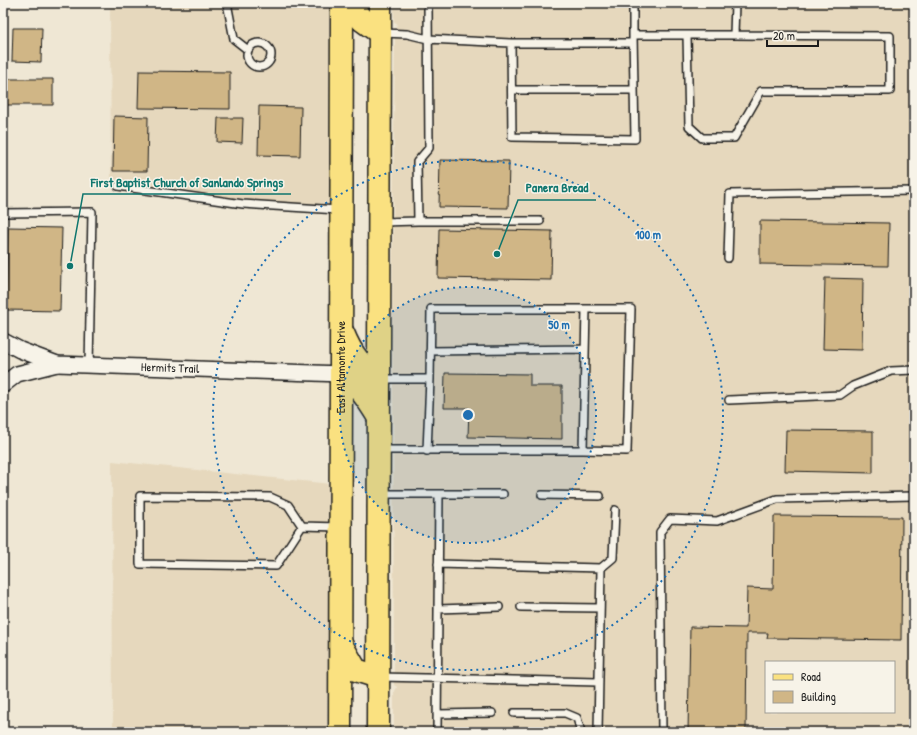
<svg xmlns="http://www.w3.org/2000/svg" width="917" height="735" font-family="'Patrick Hand',sans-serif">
<rect width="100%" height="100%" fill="#efe7d4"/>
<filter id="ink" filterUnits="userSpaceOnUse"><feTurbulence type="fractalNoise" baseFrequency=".025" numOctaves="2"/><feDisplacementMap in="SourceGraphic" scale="8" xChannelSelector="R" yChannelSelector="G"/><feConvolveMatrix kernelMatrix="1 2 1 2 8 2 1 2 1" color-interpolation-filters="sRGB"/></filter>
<g filter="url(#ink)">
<path fill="#e6d8bd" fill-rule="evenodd" d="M 110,3 L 335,3 L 333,210 L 111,183 Z
M 394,3 L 914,3 L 914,732 L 394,732 L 394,693 L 397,687 L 394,685 L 393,379 L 395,375 L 393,374 L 392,338 L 395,30 L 397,23 L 394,22 ZM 766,662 L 894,662 L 894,712 L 766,712 Z
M 112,461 L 331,484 L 327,732 L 113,732 Z"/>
<path fill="#d0b686" stroke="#1c1c1c" d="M 13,28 L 42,28 L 41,62 L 12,61 Z
M 139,71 L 230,72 L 230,109 L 138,108 Z
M 5,79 L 53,79 L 53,105 L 5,105 Z
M 259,106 L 301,107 L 300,156 L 258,155 Z
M 114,116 L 148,117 L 147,171 L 113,171 Z
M 218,118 L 243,118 L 242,143 L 217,142 Z
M 440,160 L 509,161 L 508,208 L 439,207 Z
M 760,221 L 889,223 L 888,266 L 760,264 Z
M 8,227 L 62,228 L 60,311 L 6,310 Z
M 439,229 L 552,231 L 551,280 L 438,278 Z
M 825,278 L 863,279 L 862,350 L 823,349 Z
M 445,373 L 530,374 L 530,386 L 562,386 L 562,439 L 468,437 L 469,408 L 444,408 Z
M 786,430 L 873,431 L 873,473 L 785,471 Z
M 774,516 L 902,517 L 901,640 L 767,638 L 768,633 L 747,633 L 746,732 L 688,732 L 690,627 L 746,628 L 747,588 L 773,589 Z"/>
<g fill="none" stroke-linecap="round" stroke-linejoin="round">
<g stroke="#1c1c1c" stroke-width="10">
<path id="lane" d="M 227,3 L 234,39 L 248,50
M 633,3 L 633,35
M 382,33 L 407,34 L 428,39 L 511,43 L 512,137 L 635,139 L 633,35 L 687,35 L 689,126 L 702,138 L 734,138 L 761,91 L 890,91 L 890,36 L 734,35 L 735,3
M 687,35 L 734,35
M247 55a12 12 0 1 1 24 0a12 12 0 1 1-24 0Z
M 511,43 L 633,43
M 512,90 L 634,90
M 118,186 L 243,204 L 338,210
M 3,213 L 92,212 L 89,366
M 418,221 L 540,221
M 382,222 L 418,221 L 417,162 L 429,148 L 428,3
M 728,258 L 730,194 L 914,191
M 430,351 L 585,349
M 729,400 L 840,395 L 853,386 L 891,371 L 914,370
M 380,450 L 583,450 L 586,309 L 431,309 L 430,379 L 381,379
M 583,450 L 627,451 L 631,309 L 586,309
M 427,451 L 430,379
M 382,494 L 503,494
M 542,495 L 600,496
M 140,496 L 270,497 L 288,505 L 302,526 L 276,566 L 140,564 Z
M 302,526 L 339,527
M 438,564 L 601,568 L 613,558 L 615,510
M 521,607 L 600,608
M 438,609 L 499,607
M 380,677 L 598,682
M 514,713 L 565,713 L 577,718 L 581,732
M 437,714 L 492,713
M 437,732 L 439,494
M 598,732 L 601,568
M 662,732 L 660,532 L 670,519 L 717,521 L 777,499 L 914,496"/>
</g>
<g stroke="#1c1c1c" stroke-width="18">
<g id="street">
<path id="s1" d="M 3,341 L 20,350 L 57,364 L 342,374"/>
<path d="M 3,385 L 17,374 L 57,364"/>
</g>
</g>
<g stroke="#1c1c1c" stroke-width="25">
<g id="primary">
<path d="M 350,3 L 362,20 L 380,33"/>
<path d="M 343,333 C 351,353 361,367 379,379"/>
<path d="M 342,374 C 359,386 368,400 379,418"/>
<path d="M 341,644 L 356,670 L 378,677"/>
<path id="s2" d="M 340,732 L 342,3"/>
<path d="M 378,732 L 380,3"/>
</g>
</g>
<use href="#lane" stroke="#f7f3e8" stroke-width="7"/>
<use href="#street" stroke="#f7f3e8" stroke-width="15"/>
<use href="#primary" stroke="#fae180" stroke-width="22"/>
</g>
</g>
<circle cx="468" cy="415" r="128" fill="#1f6fb2" fill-opacity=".12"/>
<g fill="none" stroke="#1f6fb2" stroke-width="2" stroke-dasharray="2 4">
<circle cx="468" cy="415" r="128"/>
<circle cx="468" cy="415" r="255"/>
</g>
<g text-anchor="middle" stroke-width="3" stroke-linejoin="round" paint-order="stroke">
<g font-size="12" fill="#1c1c1c" stroke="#f7f3e8">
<text dy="4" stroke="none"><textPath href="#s2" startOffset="365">East Altamonte Drive</textPath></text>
<text dy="4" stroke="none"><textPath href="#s1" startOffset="172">Hermits Trail</textPath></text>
</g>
</g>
<circle cx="468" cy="415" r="6" fill="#1f6fb2" stroke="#f7f3e8" stroke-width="2"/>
<g font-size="12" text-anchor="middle" font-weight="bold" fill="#1f6fb2" stroke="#f7f3e8" stroke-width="3" stroke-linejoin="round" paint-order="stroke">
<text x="648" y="239">100 m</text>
<text x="559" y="329">50 m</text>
</g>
<path fill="none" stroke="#0f766e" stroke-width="1.5" d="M70 266L83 194H291M497 254L518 200H596"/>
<g fill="#0f766e" stroke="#f7f3e8" stroke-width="1.5">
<circle cx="70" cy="266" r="4"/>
<circle cx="497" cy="254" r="4"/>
</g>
<g font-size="13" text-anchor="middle" font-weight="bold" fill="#0f766e" stroke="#f7f3e8" stroke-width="3" stroke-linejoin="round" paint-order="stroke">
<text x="187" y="187">First Baptist Church of Sanlando Springs</text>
<text x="557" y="192">Panera Bread</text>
</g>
<rect width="917" height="735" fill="none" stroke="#f7f3e8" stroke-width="16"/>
<rect x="8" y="8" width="901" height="719" fill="none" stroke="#1c1c1c" stroke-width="1.5" filter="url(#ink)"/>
<rect x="765" y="661" width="130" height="52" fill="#f7f3e8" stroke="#9f9d96"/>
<rect x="773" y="674" width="20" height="6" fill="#fae180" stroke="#9f9d96"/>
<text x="801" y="681" font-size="12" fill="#1c1c1c">Road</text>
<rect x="773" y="691" width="20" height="12" fill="#d0b686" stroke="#9f9d96"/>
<text x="801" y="701" font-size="12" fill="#1c1c1c">Building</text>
<path d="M767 40v6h51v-6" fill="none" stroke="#1c1c1c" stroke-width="2"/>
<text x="773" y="40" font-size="12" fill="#1c1c1c" stroke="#f7f3e8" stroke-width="3" paint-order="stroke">20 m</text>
</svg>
